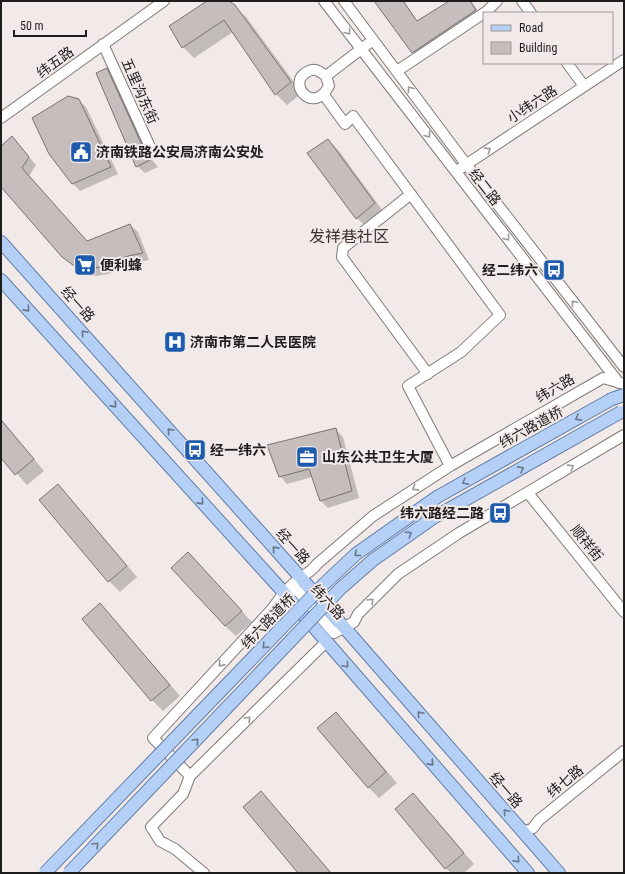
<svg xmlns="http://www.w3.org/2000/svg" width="625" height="874" font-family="'Roboto Condensed','Noto Sans SC',sans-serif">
<rect width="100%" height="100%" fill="#f2eae9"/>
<path fill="#0003" d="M 209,1 L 227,1 L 234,6 L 246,17 L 302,93 L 287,105 L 276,94 L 233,32 L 194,58 L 183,47 L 170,27 Z
M 376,1 L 404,1 L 418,22 L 451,1 L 471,1 L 483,18 L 420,60 L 413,52 Z
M 107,69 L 114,77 L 152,160 L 158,167 L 145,173 L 137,166 Z
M 68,97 L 75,97 L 86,107 L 118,174 L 80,191 L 72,183 Z
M 328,140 L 339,151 L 385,214 L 368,229 L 357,218 Z
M 19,145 L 36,165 L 29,176 L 87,242 L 130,225 L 138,232 L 149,260 L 135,263 L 108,274 L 96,276 L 82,272 L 71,264 L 1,186 L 1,148 Z
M 1,419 L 44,471 L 27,485 L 1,456 Z
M 336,430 L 343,437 L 359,498 L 328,508 L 321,501 L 312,477 L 287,484 L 280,476 Z
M 58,485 L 137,577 L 120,592 L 109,581 Z
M 199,565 L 252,622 L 236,636 L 225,626 Z
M 100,604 L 180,696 L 163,711 L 152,700 Z
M 347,725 L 397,783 L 379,798 L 368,787 Z
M 261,793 L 272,804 L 331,873 L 300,873 Z
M 413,794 L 474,864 L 464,873 L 451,873 L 446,868 Z"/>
<path fill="#c6bebd" stroke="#7a7372" d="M 207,1 L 229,1 L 235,5 L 291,82 L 275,95 L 224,20 L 182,48 L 169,26 Z
M 374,1 L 403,1 L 417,21 L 449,1 L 470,1 L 476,10 L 412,53 Z
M 107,68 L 145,152 L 152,159 L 136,167 L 96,73 Z
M 68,96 L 79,99 L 111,167 L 72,184 L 49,154 L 32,118 Z
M 12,136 L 29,157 L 22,168 L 87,241 L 130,224 L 143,253 L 128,256 L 101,267 L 87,269 L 73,265 L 62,257 L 1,187 L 1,146 Z
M 328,139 L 375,203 L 356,219 L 307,153 Z
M 1,420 L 34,459 L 15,475 L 1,458 Z
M 336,428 L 352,491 L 320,501 L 309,469 L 279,477 L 267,445 Z
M 58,484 L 127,566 L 108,582 L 39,500 Z
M 188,552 L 242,611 L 225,626 L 171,568 Z
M 100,603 L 170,685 L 151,701 L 82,619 Z
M 336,712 L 386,772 L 368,788 L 317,728 Z
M 261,791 L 331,873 L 298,873 L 243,807 Z
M 413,793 L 464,853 L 445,869 L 395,809 Z"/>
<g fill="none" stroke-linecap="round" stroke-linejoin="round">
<g stroke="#807978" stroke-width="12">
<path id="minor" d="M 324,1 L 619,383
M 344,1 L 466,164 L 624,367
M 522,1 L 531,13
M 485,13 L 497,1
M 103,44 L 151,149
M 567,63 L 584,86
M 397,71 L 484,13
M 326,76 L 329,86 C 313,116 286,83 307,72 C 315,67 319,71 326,76 L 373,40
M 324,95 L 345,124 L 353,116 L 500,315 L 461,352 L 408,386 L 450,466
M 1,118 L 164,1
M 461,168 L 624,60
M 411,194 L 343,248 L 342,257 L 428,374
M 528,493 L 624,612
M 284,593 L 297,590 L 334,633 L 354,622 L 358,614 L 398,574 L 459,533 L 624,435
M 190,776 L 153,738 L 272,609 C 280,597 289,586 300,578 C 307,573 312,571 317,564 L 373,516 L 450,466 L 603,378 L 624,384
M 524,832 L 533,828 L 539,820 L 624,751
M 204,873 L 175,849 L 160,841 L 151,827 L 183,794 L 190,776 L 326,642"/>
</g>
<g stroke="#617ca6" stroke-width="14">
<path id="major" d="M 1,242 L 301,578 L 559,873
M 1,280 L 278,586 L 528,873
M 612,399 L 624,395"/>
</g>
<use href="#minor" stroke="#fff" stroke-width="10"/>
<use href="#major" stroke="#b5d0f6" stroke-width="12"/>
<g stroke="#617ca6" stroke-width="14" stroke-linecap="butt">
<path id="major-bridge" d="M 45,873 L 324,584 L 356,554 L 437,497 L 612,399
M 69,873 L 341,588 L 373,560 L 433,518 L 621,412"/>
</g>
<use href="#major-bridge" stroke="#b5d0f6" stroke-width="12"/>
</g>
<defs><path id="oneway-chevron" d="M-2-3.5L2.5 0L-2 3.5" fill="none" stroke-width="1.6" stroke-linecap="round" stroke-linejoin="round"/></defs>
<g stroke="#9a9999">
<use href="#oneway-chevron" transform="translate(348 32) rotate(52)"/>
<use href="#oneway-chevron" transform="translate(410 89) rotate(-126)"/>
<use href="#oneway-chevron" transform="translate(428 135) rotate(52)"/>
<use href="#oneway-chevron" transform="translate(488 150) rotate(-33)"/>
<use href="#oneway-chevron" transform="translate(507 238) rotate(52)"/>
<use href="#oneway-chevron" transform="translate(574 303) rotate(-128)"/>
<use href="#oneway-chevron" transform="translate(571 467) rotate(-32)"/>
<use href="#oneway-chevron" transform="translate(415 488) rotate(147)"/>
<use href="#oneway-chevron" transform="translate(371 601) rotate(-46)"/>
<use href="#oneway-chevron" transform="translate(221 664) rotate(132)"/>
<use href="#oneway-chevron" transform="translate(248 719) rotate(-45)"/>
</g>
<g stroke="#6a7689">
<use href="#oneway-chevron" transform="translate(27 309) rotate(48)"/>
<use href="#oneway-chevron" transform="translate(84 333) rotate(-131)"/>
<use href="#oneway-chevron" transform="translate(114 405) rotate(48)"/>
<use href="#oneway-chevron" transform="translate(578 418) rotate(151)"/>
<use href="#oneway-chevron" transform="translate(170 431) rotate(-131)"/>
<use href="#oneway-chevron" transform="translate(521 469) rotate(-29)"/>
<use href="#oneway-chevron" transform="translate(465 482) rotate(150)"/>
<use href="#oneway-chevron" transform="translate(201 502) rotate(48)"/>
<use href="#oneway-chevron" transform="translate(409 534) rotate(-34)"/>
<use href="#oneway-chevron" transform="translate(275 549) rotate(-132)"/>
<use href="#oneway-chevron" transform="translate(357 554) rotate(141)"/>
<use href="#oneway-chevron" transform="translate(265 646) rotate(134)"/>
<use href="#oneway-chevron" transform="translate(346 665) rotate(49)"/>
<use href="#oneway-chevron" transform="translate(420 714) rotate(-131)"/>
<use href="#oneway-chevron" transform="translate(196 741) rotate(-47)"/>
<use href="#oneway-chevron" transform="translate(431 763) rotate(48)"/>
<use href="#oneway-chevron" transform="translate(506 812) rotate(-131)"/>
<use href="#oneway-chevron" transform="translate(96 845) rotate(-46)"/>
<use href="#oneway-chevron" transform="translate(517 860) rotate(49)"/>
</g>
<defs>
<g id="civic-square" transform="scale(1.15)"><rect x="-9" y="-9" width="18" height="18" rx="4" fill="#1e5bac" stroke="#f2eae9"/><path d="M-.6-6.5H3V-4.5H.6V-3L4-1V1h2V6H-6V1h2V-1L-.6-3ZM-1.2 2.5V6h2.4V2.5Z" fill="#fff"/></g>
<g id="supermarket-square" transform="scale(1.15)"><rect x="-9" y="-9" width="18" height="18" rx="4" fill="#1e5bac" stroke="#f2eae9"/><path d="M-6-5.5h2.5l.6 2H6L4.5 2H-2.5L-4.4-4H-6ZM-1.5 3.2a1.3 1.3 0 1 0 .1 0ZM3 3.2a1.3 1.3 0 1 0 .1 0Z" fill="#fff"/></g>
<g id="bus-square" transform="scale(1.15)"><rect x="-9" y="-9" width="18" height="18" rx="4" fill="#1e5bac" stroke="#f2eae9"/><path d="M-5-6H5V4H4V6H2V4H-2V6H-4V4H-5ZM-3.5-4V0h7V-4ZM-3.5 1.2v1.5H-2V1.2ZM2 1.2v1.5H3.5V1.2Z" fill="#fff"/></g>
<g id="hospital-square" transform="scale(1.15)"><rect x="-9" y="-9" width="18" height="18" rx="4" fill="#1e5bac" stroke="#f2eae9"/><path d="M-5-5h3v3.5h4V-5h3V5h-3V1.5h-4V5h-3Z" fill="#fff"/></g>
<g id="office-square" transform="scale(1.15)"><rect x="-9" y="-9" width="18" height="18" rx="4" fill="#1e5bac" stroke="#f2eae9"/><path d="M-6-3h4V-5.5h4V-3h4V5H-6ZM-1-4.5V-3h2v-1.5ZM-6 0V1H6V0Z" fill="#fff"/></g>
</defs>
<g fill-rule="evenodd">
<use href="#civic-square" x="81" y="152"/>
<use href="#supermarket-square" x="85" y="265"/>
<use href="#bus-square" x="554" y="270"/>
<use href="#hospital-square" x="175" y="342"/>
<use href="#bus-square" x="195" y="450"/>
<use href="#office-square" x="307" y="457"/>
<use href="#bus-square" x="500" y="513"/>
</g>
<g text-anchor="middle" stroke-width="4" stroke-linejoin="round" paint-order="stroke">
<g font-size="14" fill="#1f1c1c" stroke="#f2eae9">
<text transform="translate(55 62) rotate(-36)" y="5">纬五路</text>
<text transform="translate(140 91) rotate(66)" y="5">五里沟东街</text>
<text transform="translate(532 104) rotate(-33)" y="5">小纬六路</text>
<text transform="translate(485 187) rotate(52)" y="5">经二路</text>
<text transform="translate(78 304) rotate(48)" y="5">经一路</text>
<text transform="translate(555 388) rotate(-30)" y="5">纬六路</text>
<text transform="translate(531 427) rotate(-29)" y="5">纬六路道桥</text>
<text transform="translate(587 543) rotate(51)" y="5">顺祥街</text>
<text transform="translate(293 546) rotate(48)" y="5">经一路</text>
<text transform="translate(328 602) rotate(47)" y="5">纬六路</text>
<text transform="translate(268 621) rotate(-46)" y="5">纬六路道桥</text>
<text transform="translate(565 781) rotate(-39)" y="5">纬七路</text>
<text transform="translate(506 790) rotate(49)" y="5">经一路</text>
</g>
<g font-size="14" font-weight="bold" fill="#1f1c1c" stroke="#f2eae9" text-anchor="start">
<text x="96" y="157">济南铁路公安局济南公安处</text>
<text x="100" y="270">便利蜂</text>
<text x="538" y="275" text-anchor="end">经二纬六</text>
<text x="190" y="347">济南市第二人民医院</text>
<text x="210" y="455">经一纬六</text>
<text x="322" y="462">山东公共卫生大厦</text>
<text x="484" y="518" text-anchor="end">纬六路经二路</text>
</g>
<g font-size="16" fill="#393332" stroke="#f2eae9">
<text x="349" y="242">发祥巷社区</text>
</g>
</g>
<rect width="625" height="874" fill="none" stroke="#1f1c1c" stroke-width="4"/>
<rect x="483" y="12" width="130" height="52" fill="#f2eae9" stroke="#9e9897"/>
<rect x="491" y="25" width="20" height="6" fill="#b5d0f6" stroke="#9e9897"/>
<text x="519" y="32" font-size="12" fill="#1f1c1c">Road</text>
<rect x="491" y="42" width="20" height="12" fill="#c6bebd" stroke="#9e9897"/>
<text x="519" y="52" font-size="12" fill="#1f1c1c">Building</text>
<path d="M14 30v6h72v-6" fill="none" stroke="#1f1c1c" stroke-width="2"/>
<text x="20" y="30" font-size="12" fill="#1f1c1c" stroke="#f2eae9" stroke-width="3" paint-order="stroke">50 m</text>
</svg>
